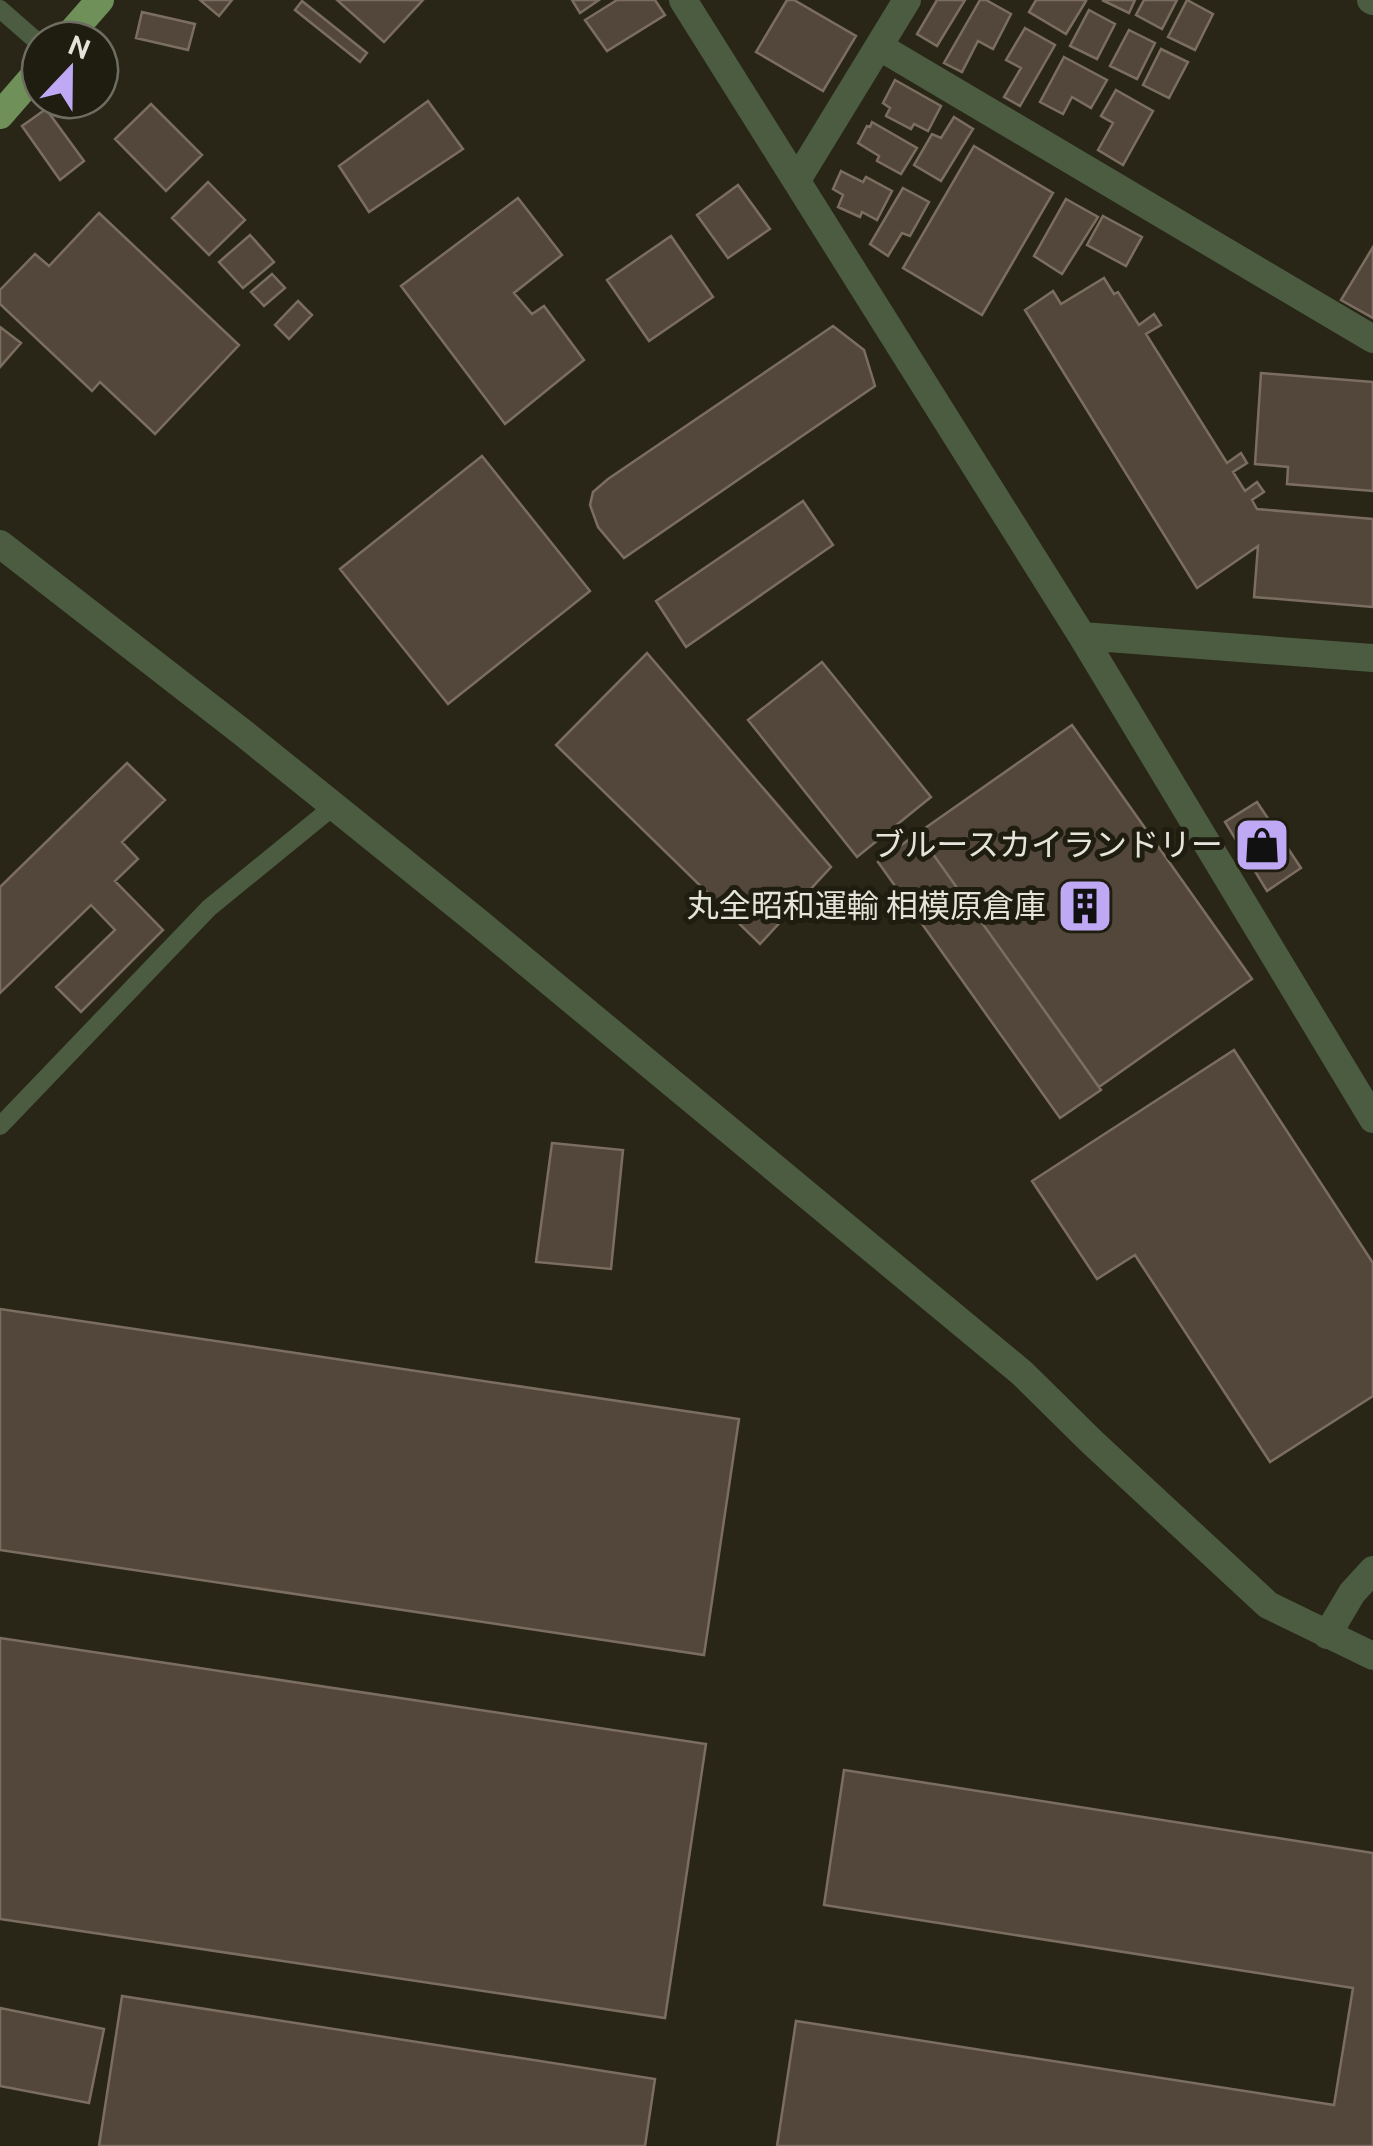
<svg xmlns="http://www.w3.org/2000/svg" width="1373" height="2146" font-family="Ubuntu,'Noto Sans JP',sans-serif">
<rect width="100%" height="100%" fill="#292618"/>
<path fill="#53473b" stroke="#7b6e61" stroke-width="2.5" d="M 200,0 L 232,0 L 219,16 Z
M 337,0 L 423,0 L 384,42 Z
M 572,0 L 599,0 L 580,13 Z
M 617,0 L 655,0 L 665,15 L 607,51 L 585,20 Z
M 787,0 L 794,0 L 856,36 L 823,91 L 756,52 Z
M 937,0 L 965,0 L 937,46 L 917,34 Z
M 980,0 L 986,0 L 1011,14 L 993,49 L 978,41 L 962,72 L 944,63 Z
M 1036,0 L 1084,0 L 1086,1 L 1066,34 L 1029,12 Z
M 1102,0 L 1135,0 L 1129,13 Z
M 1144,0 L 1177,0 L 1162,29 L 1136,15 Z
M 1187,0 L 1213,14 L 1195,50 L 1168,37 Z
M 302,1 L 367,53 L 360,62 L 295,10 Z
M 1089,10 L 1115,24 L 1097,59 L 1070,46 Z
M 142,12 L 195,24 L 188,50 L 136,38 Z
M 1025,28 L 1055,45 L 1020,106 L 1004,97 L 1021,68 L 1006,60 Z
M 1129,30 L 1155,43 L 1137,79 L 1110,66 Z
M 1161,49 L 1188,62 L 1169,98 L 1143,85 Z
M 1064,57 L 1107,80 L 1091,108 L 1072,97 L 1063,114 L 1040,102 Z
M 895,80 L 941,106 L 928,131 L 914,124 L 911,129 L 886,116 L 890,108 L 883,103 Z
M 1116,90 L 1153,111 L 1123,165 L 1098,150 L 1113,123 L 1101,116 Z
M 428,101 L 463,149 L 369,212 L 339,166 Z
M 151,104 L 202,155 L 166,191 L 115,139 Z
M 46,109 L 84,161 L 60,180 L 22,126 Z
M 954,117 L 973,129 L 941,181 L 914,165 L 932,134 L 941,138 Z
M 872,122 L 917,148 L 901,174 L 877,161 L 879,156 L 858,143 L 867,126 L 870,127 Z
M 974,146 L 1053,193 L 982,315 L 903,268 Z
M 841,171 L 863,182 L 866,177 L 892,191 L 877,220 L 862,212 L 860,217 L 838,207 L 843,195 L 833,189 Z
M 208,182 L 245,220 L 209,255 L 172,218 Z
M 738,185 L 770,229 L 728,258 L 697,215 Z
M 903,188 L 929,202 L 910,236 L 902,233 L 888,256 L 870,244 Z
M 518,198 L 562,255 L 514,293 L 532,314 L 544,306 L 584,360 L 505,424 L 401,286 Z
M 1066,199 L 1098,217 L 1062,274 L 1034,256 Z
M 99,213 L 239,345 L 155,434 L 100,382 L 92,391 L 0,304 L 0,290 L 35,254 L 49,266 Z
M 1103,216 L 1142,237 L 1126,266 L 1087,245 Z
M 250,235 L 274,262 L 243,288 L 219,262 Z
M 671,236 L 713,297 L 649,341 L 607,280 Z
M 1373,247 L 1373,318 L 1341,300 Z
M 272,274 L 285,288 L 264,306 L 251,292 Z
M 1104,278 L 1114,294 L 1118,292 L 1139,325 L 1154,314 L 1161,325 L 1146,334 L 1227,463 L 1241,453 L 1247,463 L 1233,472 L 1245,491 L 1257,482 L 1264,492 L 1252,500 L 1257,509 L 1373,519 L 1373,607 L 1254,597 L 1258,546 L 1197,588 L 1025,310 L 1053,291 L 1061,304 Z
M 298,301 L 312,315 L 289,339 L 275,325 Z
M 833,326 L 864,350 L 875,386 L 624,558 L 598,527 L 590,505 L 593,492 L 608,479 Z
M 0,327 L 21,343 L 0,367 Z
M 1261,373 L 1373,382 L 1373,491 L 1287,484 L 1288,467 L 1255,464 Z
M 482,456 L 590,591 L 448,704 L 340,569 Z
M 803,501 L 833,545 L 686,647 L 656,601 Z
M 647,653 L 831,867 L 760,944 L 556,745 Z
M 822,662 L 931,797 L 857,857 L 748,720 Z
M 1072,725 L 1252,979 L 1099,1087 L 918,833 Z
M 127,763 L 165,800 L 122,842 L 138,859 L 115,881 L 163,930 L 81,1012 L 56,987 L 115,930 L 91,905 L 0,993 L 0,887 Z
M 1257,802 L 1301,868 L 1267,891 L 1225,822 Z
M 918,833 L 1101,1090 L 1060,1118 L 878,862 Z
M 1234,1050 L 1373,1263 L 1373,1396 L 1270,1462 L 1135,1255 L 1097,1279 L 1032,1181 Z
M 552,1143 L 623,1150 L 611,1269 L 536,1262 Z
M 0,1309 L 739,1419 L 704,1655 L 0,1550 Z
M 0,1638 L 706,1744 L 665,2018 L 0,1919 Z
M 844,1770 L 1373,1853 L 1373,2146 L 777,2146 L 796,2021 L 1334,2105 L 1353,1988 L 824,1905 Z
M 122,1996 L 655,2079 L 645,2146 L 99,2146 Z
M 0,2008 L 104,2029 L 89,2103 L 0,2086 Z"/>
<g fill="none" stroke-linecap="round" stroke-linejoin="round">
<path stroke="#4b5c41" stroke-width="18" d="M 0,9 L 40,44
M 0,1126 L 209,908 L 334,806"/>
<path stroke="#4b5c41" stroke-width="28" d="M 683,0 L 1082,636 L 1373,1119
M 1371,0 L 1373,1
M 880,47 L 1373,339
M 797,180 L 907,0
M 1082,636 L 1373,658
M 1327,1635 L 1352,1593 L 1373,1570"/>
<path stroke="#4b5c41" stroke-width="28" d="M 0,544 L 242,732 L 479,923 L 1022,1373 L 1092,1442 L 1268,1605 L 1373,1656"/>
<path stroke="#6f9159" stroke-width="28" d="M 65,40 L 100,0
M 0,115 L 40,69"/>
</g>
<defs>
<g id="shop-square" transform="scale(2.875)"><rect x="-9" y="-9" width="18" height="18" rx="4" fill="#bfa9f4" stroke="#1f1d0f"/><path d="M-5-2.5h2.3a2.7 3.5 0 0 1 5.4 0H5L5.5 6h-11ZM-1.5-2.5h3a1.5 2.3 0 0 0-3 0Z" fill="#111"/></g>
<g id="building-square" transform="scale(2.875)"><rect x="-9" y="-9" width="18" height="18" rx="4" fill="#bfa9f4" stroke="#1f1d0f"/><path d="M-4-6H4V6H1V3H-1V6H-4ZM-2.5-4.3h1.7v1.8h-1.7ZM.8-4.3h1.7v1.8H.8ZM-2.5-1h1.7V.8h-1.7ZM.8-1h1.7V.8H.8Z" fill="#111"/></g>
</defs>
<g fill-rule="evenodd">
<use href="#shop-square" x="1262" y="845"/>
<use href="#building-square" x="1085" y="906"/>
</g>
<g text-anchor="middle" stroke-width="10" stroke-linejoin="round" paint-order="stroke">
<g font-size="32" fill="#e5e4db" stroke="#1f1d0f" text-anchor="end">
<text x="1223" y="856">ブルースカイランドリー</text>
<text x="1046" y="917">丸全昭和運輸 相模原倉庫</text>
</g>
</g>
<g transform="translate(70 70) rotate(22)"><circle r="48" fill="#1f1d0f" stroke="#6e6d61" stroke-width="2.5"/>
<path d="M0-8L18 38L0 25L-18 38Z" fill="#bfa9f4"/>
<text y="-15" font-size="28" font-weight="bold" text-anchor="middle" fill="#e5e4db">N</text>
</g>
</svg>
